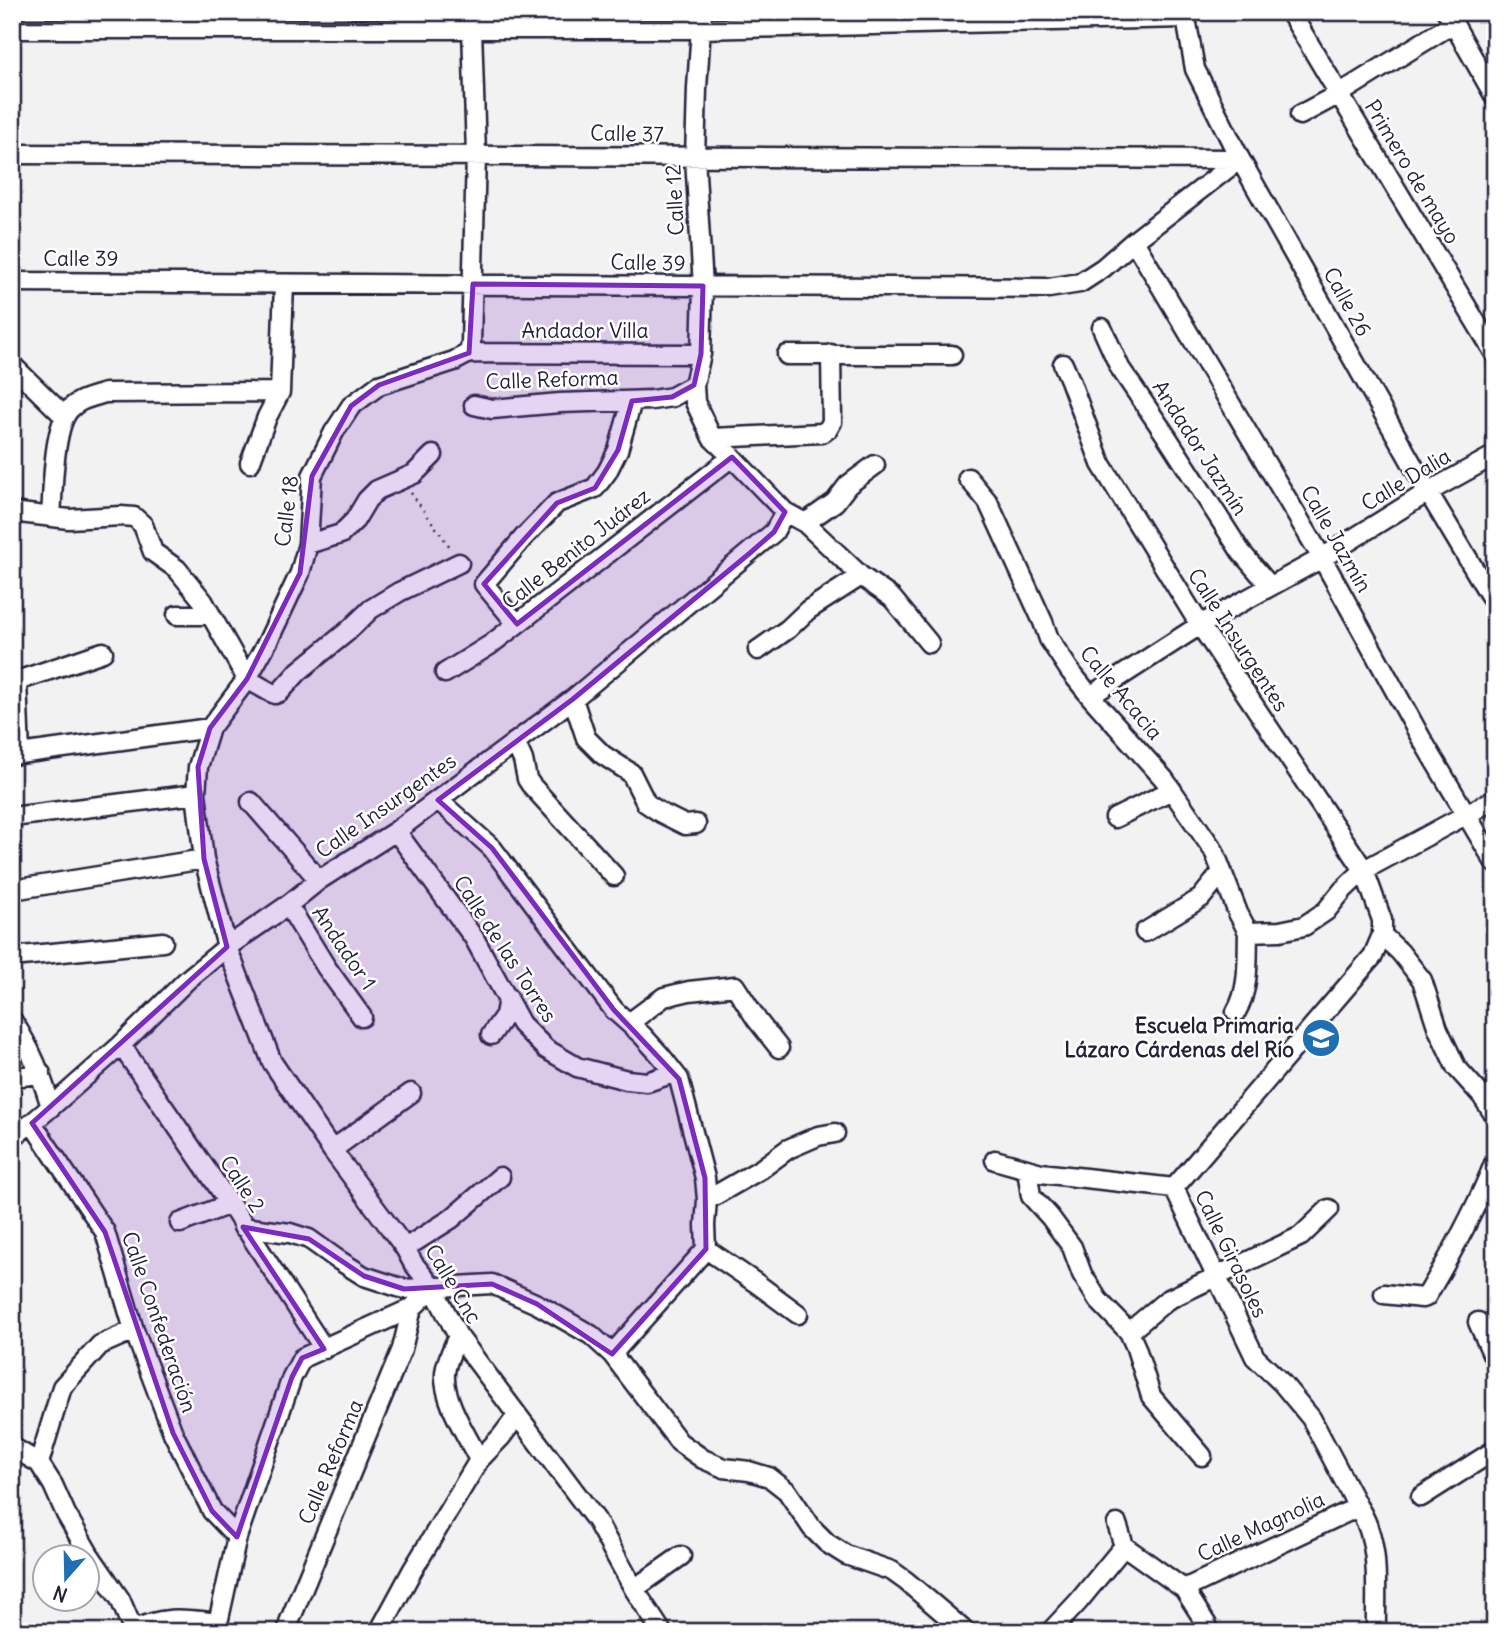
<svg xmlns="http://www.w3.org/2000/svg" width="1507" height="1644" font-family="Delius,sans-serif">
<rect width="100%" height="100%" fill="#f2f2f3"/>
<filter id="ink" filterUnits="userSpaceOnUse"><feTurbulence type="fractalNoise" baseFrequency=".0143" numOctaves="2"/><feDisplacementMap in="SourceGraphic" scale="14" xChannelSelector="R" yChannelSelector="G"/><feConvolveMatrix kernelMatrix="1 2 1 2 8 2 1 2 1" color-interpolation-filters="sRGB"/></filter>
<g filter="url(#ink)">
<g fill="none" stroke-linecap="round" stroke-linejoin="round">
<g stroke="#22223b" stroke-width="23">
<path id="minor" d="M 468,12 L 472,28 L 476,155 L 471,343 L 469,353 L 454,361 L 379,385 L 351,406 L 334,432 L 312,476 L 308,544 L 300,573 L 268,641 L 247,679 L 210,728 L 198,767 L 196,794 L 204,859 L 227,947 L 272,1062 L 332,1150 L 405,1248 L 413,1263 L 433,1288 L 458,1336 L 596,1520 L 634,1589 L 662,1632
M 702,12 L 697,88 L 695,158 L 703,286 L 701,354 L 694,385 L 695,402 L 712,438 L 732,457 L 785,512 L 805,523 L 861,576 L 892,598 L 929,643
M 1182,12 L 1186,18 L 1195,69 L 1240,159 L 1428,492 L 1495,604
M 1290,12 L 1495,354
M 1447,12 L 1495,97
M 12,29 L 700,29 L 1186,18
M 1300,115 L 1339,94 L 1454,23
M 12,154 L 1240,159
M 1134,241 L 1322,558 L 1421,738 L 1495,863
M 12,282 L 1049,288 L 1080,283 L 1103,268 L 1134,241 L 1240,159
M 1102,328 L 1120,368 L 1167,437 L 1241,552 L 1270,586
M 469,353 L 701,354
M 787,355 L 952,355
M 1063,364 L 1070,380 L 1101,464 L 1200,625 L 1364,870 L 1382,920 L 1382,935 L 1373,956 L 1174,1188
M 12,365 L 64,416
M 474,405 L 492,409 L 560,403 L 652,400 L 672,397 L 694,385
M 712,438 L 822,433 L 828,429 L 832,422 L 831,354
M 250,463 L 267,417 L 280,392 L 284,284
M 968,478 L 988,502 L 1043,622 L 1049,639 L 1070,671 L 1090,696 L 1164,779 L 1214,851 L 1238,913 L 1248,932
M 12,512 L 69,519 L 121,516 L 134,517 L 143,525 L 153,552 L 177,569 L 203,601 L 247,679 L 270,692 L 275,694 L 280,692 L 299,671 L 348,631 L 371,609 L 399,592 L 459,563
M 51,517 C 53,491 53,426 70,409 C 79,399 93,397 105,393 L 280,392
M 805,523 L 835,502 L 848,485 L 875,465
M 308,544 L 341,534 L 355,520 L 367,500 L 377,490 L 414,474 L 433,455
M 177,615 L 211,615
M 517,624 L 484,584 L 524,537 L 557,503 L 595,488 L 607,472 L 618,450 L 632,401
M 758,650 L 788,629 L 808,610 L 861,576
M 445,673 L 490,645 L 732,457
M 12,679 L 17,681 L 103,652
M 17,681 L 20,754
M 1090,696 L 1200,625 L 1322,558 L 1428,492 L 1495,455
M 573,699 L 586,738 L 603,755 L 631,773 L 646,803 L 661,813 L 685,825 L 696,824
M 515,742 L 523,760 L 527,779 L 531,785 L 614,876
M 12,755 L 210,728
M 438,800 L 492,848 L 614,1010 L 642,1035 L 661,1056 L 679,1079 L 705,1178 L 707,1200
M 251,802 L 319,880
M 12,817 L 196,794
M 1115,818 L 1172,790
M 396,831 L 474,938 L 521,1024 L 546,1049 L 577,1067 L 627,1080 L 647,1082 L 674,1073
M 12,890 L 204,859
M 288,905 L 326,967 L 362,1017
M 1145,932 L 1201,898 L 1222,872
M 1248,932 L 1280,931 L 1304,926 L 1326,911 L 1343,890 L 1364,870 L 1495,799
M 1382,935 L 1400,952 L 1422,980 L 1438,1029 L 1456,1067 L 1482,1096 L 1495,1116
M 12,957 L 163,942
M 1236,1012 C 1250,988 1247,959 1248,932
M 12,1020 C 31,1049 41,1074 51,1107
M 629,1023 L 664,997 L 689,991 L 735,986 L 757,1020 L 779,1048
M 491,1035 L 505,1015 L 508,998
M 121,1045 L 230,1204 L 324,1349
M 12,1077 L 41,1074
M 32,1123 L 105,1232 L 134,1330 L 173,1433 L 212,1511 L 237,1537
M 12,1137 L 32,1123 L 51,1107 L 121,1045 L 188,979 L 227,947 L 288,905 L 319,880 L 396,831 L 573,699 L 774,532 L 785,512
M 332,1150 L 411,1093
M 995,1160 L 1041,1173 L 1174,1188
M 1027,1169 L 1031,1196 L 1050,1217 L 1072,1247 L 1082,1274 L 1098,1300 L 1129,1332 L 1136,1348 L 1151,1396 L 1202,1456
M 1174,1188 L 1255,1357 L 1282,1383 L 1311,1418 L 1358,1507 C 1382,1543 1375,1590 1376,1632
M 180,1223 L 230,1204
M 243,1227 L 290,1233 L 309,1239 L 337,1259 L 364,1276 L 404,1289 L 492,1284 L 537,1304 L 591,1335 L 612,1354 L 679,1442 L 703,1459 L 724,1468 L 749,1471 L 769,1477 L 787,1491 L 812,1528 L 827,1543 L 846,1555 L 892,1571 L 906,1581 L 966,1632
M 405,1248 L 451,1219 L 500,1177
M 706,1249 L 705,1225 L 707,1200 L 761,1169 L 788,1149 L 818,1136 L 835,1133
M 706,1249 L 756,1283 L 798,1314
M 1384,1294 L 1422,1298 L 1426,1297 C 1452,1253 1477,1208 1495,1161
M 1478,1322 L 1495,1360
M 1129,1332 L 1167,1300 L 1301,1236 L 1329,1209
M 458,1336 C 453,1348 446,1361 445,1373 C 443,1401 467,1435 479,1460
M 612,1354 L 706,1249
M 12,1447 L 39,1463 L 53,1485 L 66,1514 L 89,1554 L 120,1599 L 134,1632
M 39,1463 L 62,1387 L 100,1345 L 134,1330
M 1421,1497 L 1495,1450
M 1117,1524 L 1124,1546 L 1184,1589 L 1207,1625 L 1203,1632
M 634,1589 L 681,1556
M 1184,1589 L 1358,1507
M 218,1623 L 237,1537 L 292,1377 L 302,1358 L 412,1308 L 433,1288
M 130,1632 C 162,1615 184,1619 218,1623
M 287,1632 L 290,1620 L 402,1349 L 412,1308
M 379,1632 L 412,1571 L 479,1460 L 501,1437 L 517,1416
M 1050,1632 L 1078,1602 L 1124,1546"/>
</g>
<path stroke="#22223b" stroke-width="2.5" stroke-dasharray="2 5" stroke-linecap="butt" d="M 411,493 L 450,547"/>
<use href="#minor" stroke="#fff" stroke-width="18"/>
</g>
</g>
<path fill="#7b2cbf" fill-opacity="0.2" stroke="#7b2cbf" stroke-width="5" stroke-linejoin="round" d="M 473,284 L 703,286 L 701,354 L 694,385 L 672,397 L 632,401 L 618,450 L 595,488 L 557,503 L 484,584 L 517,624 L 732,457 L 785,512 L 774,532 L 750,553 L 573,699 L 438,800 L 492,848 L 614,1010 L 679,1079 L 705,1178 L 706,1249 L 612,1354 L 537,1304 L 492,1284 L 404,1289 L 364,1276 L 309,1239 L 243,1227 L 324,1349 L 302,1358 L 292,1377 L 237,1537 L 212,1511 L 173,1433 L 105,1232 L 32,1123 L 227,947 L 204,859 L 198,767 L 210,728 L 247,679 L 300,573 L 312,476 L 351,406 L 379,385 L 469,353 Z"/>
<defs>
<g id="school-disc" transform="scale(2.0125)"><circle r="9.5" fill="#1f6fb2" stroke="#fff"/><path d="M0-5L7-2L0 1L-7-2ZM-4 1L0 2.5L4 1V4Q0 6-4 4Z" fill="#fff"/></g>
</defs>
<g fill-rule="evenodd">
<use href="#school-disc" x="1321" y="1038"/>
</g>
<g text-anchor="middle" stroke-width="5" stroke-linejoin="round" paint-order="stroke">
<g font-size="21" fill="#22223b" stroke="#fff">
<text transform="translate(627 134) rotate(1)" y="7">Calle 37</text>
<text transform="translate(1412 172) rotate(59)" y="7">Primero de mayo</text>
<text transform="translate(675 200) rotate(-93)" y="7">Calle 12</text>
<text x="81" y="266">Calle 39</text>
<text transform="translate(648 263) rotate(1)" y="7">Calle 39</text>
<text transform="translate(1347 302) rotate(61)" y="7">Calle 26</text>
<text x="585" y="338">Andador Villa</text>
<text transform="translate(552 380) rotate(-2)" y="7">Calle Reforma</text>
<text transform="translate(1200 448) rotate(57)" y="7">Andador Jazmín</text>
<text transform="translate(1406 480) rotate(-31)" y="7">Calle Dalia</text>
<text transform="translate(287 511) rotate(-83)" y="7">Calle 18</text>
<text transform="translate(1336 539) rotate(60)" y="7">Calle Jazmín</text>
<text transform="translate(576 549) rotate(-38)" y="7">Calle Benito Juárez</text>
<text transform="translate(1238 640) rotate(57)" y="7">Calle Insurgentes</text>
<text transform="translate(1121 693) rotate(50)" y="7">Calle Acacia</text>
<text transform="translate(386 806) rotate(-35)" y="7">Calle Insurgentes</text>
<text transform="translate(344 948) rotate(56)" y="7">Andador 1</text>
<text transform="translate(505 949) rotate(57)" y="7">Calle de las Torres</text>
<text transform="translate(242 1184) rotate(57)" y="7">Calle 2</text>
<text transform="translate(1231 1254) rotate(64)" y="7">Calle Girasoles</text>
<text transform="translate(453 1284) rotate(59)" y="7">Calle Cnc</text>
<text transform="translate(159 1322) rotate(71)" y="7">Calle Confederación</text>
<text transform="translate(331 1462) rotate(-67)" y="7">Calle Reforma</text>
<text transform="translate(1261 1527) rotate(-25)" y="7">Calle Magnolia</text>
</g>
<g font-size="21" font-weight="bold" fill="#22223b" stroke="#fff" text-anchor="end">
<text x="1294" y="1033">Escuela Primaria<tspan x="1294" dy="24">Lázaro Cárdenas del Río</tspan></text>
</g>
</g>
<rect width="1507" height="1644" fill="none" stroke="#fff" stroke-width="42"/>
<rect x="21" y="21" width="1465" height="1602" fill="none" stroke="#22223b" stroke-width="2.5" filter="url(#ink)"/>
<g transform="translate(66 1578) rotate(200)"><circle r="33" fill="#ffffff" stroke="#a7a7b1" stroke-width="2"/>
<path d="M0-5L12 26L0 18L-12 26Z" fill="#1f6fb2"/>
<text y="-10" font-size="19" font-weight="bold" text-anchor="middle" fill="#22223b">N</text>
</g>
</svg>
